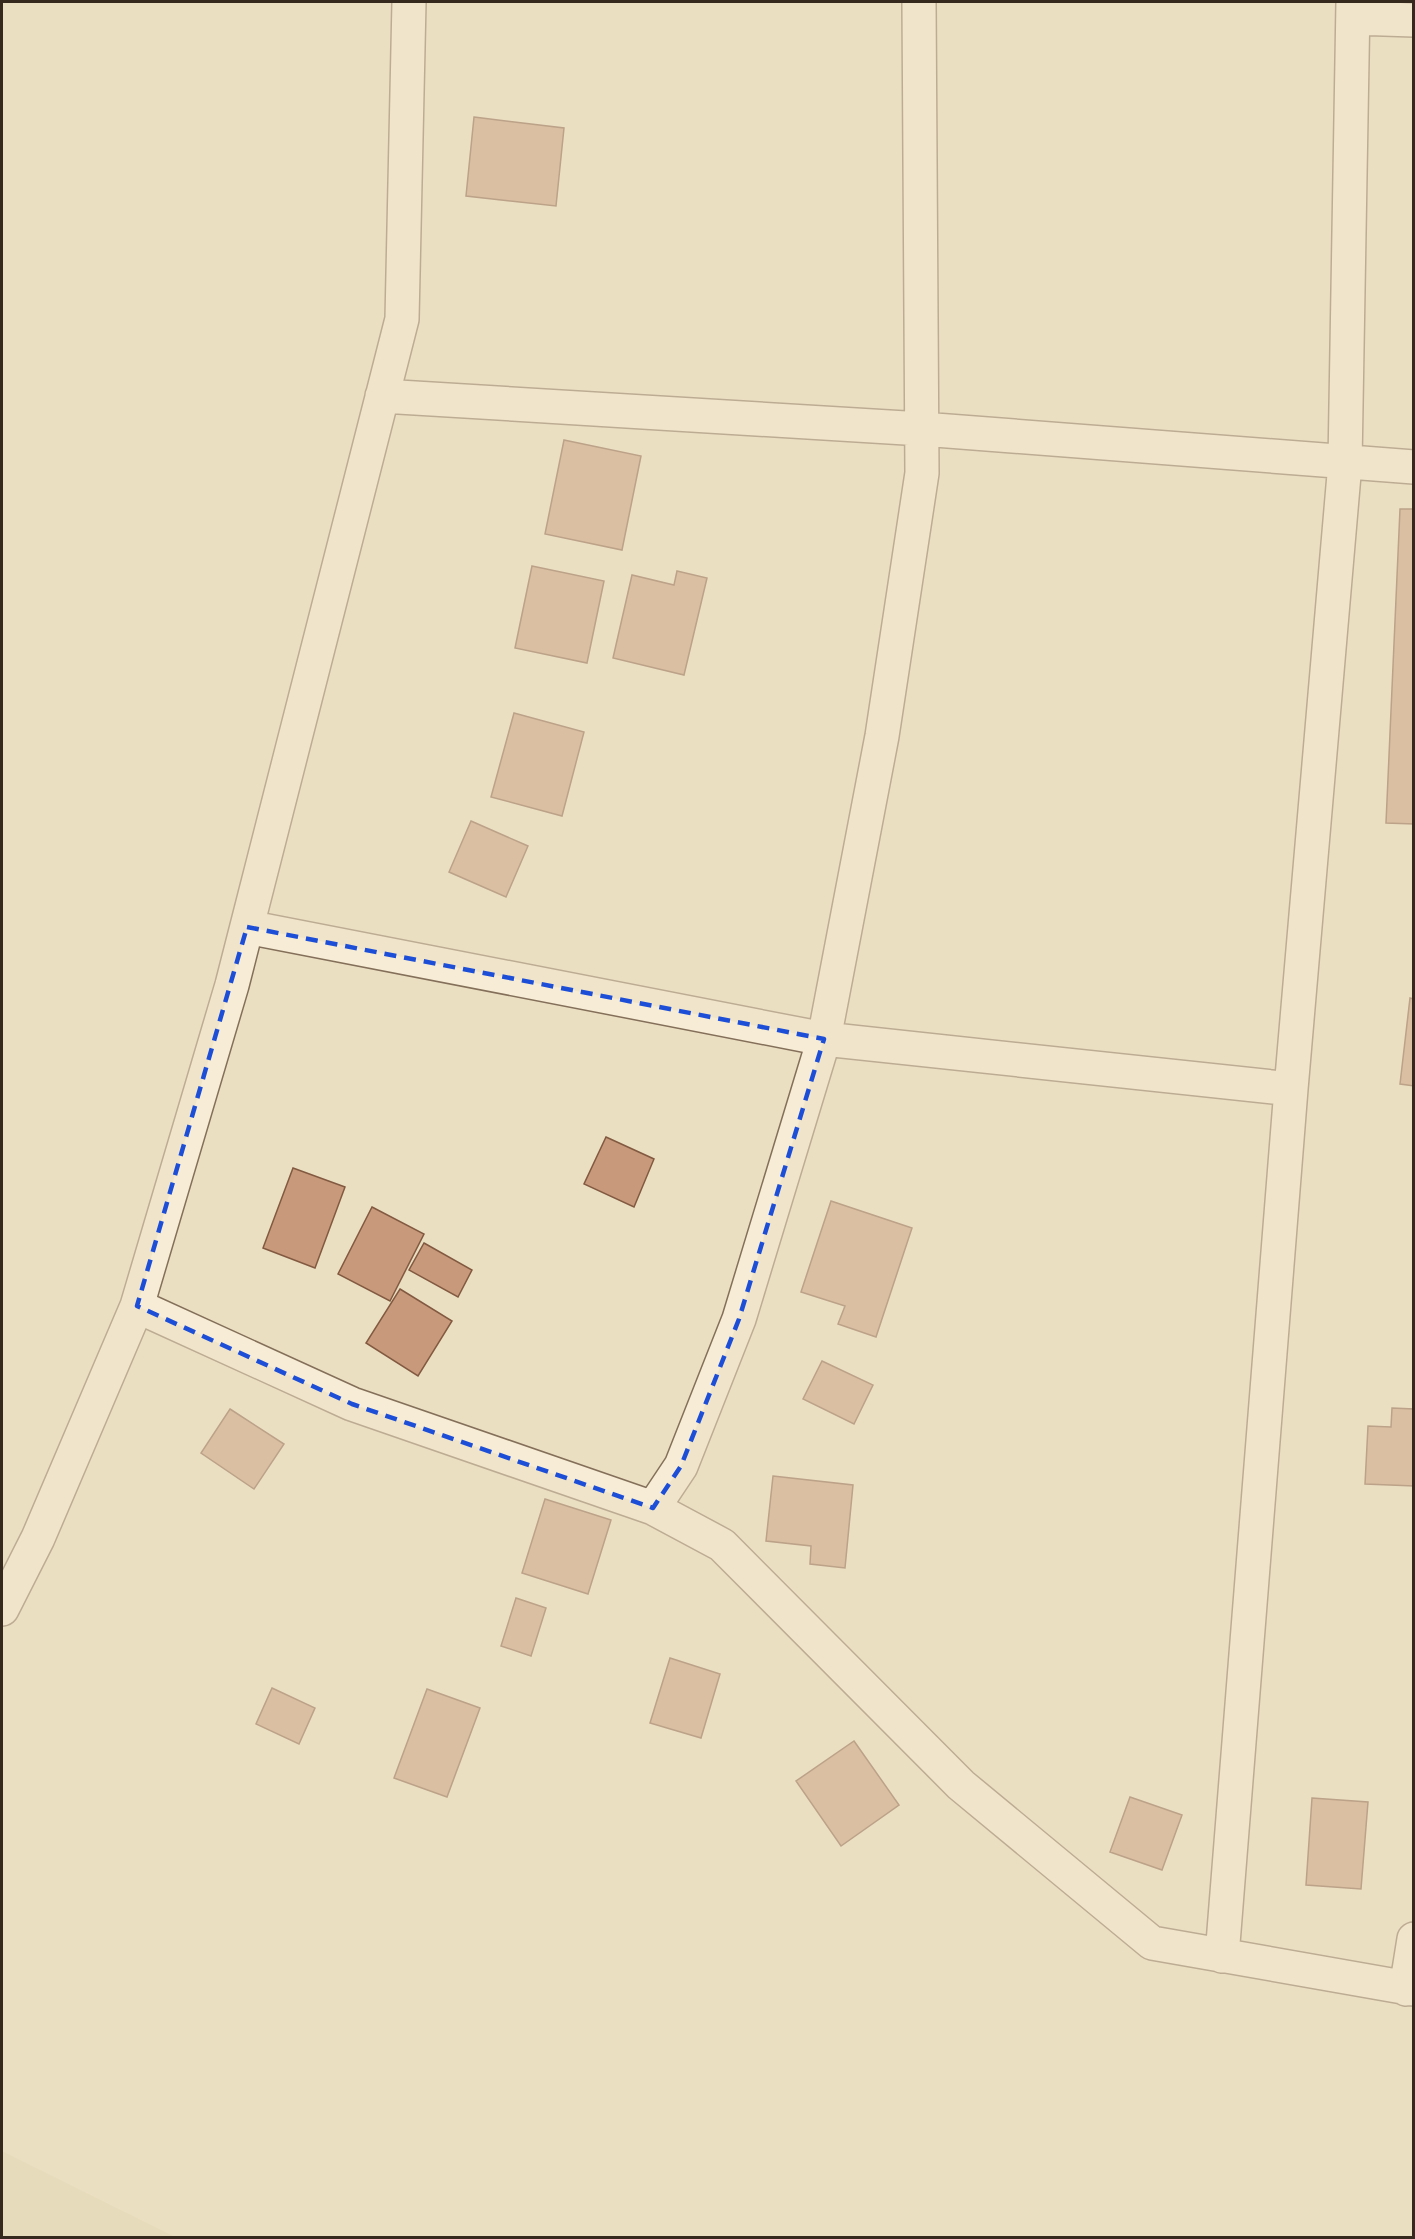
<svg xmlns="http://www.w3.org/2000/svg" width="1415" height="2239" font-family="'Playfair Display',serif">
<rect width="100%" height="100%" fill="#ebdfc2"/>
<path fill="#e1d8b0" d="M 2,2151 L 175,2237 L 2,2237 Z"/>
<path fill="#c8997a" stroke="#825a41" stroke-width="1.5" d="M 474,117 L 564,128 L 556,206 L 466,196 Z
M 564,440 L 641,456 L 622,550 L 545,534 Z
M 1400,509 L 1414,509 L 1414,824 L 1386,823 Z
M 532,566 L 604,581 L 587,663 L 515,648 Z
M 677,571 L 707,578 L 684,675 L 613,658 L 632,575 L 674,585 Z
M 514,713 L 584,732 L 562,816 L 491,797 Z
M 471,821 L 528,846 L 506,897 L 449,872 Z
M 1410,998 L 1414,999 L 1414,1086 L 1400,1084 Z
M 606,1137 L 654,1159 L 634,1207 L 584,1184 Z
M 293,1168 L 345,1187 L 315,1268 L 263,1248 Z
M 831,1201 L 912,1228 L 876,1337 L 838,1324 L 845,1306 L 801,1292 Z
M 372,1207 L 424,1234 L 390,1301 L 338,1274 Z
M 424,1243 L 472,1270 L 458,1297 L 409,1270 Z
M 400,1289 L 452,1321 L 418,1376 L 366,1343 Z
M 822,1361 L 873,1385 L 854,1424 L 803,1399 Z
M 1392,1408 L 1414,1409 L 1414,1486 L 1365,1484 L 1368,1426 L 1391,1427 Z
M 230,1409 L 284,1444 L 254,1489 L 201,1453 Z
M 773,1476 L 853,1485 L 845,1568 L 810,1564 L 811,1546 L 766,1541 Z
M 545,1499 L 611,1520 L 588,1594 L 522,1573 Z
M 516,1598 L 546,1608 L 531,1656 L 501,1646 Z
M 670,1658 L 720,1674 L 701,1738 L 650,1723 Z
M 272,1688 L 315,1708 L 299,1744 L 256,1724 Z
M 427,1689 L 480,1708 L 447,1797 L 394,1778 Z
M 854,1741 L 899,1805 L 841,1846 L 796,1781 Z
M 1130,1797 L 1182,1815 L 1162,1870 L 1110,1852 Z
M 1312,1798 L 1368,1802 L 1361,1889 L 1306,1885 Z"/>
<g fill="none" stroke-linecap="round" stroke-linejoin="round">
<g stroke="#84705a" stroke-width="36">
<path id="street" d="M 409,2 L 402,319 L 232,985 L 137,1306 L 352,1404 L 653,1508 L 722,1545 L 961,1785 L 1152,1943 L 1414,1989
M 1354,18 L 1414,20
M 382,396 L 922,429 L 1414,467
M 247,927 L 824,1039 L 1291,1089
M 653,1508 L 681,1466 L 739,1319 L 824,1039 L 882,736 L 922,473 L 919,2
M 2,1609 L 38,1538 L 137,1306
M 1222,1956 L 1291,1089 L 1345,463 L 1353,2
M 1406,1989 L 1414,1939"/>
</g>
<use href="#street" stroke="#f7ecd5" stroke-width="33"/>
</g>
<path d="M0 0H1415V2239H0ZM 247,927 L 824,1039 L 739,1319 L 681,1466 L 653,1508 L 352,1404 L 137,1306 Z" fill="#ebdfc2" fill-opacity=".55" fill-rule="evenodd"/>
<path fill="none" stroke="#1d4ed8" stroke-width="4.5" stroke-dasharray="12 8" stroke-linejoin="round" d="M 247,927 L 824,1039 L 739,1319 L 681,1466 L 653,1508 L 352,1404 L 137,1306 Z"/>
<rect width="1415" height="2239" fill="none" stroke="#35291e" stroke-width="6"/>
</svg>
